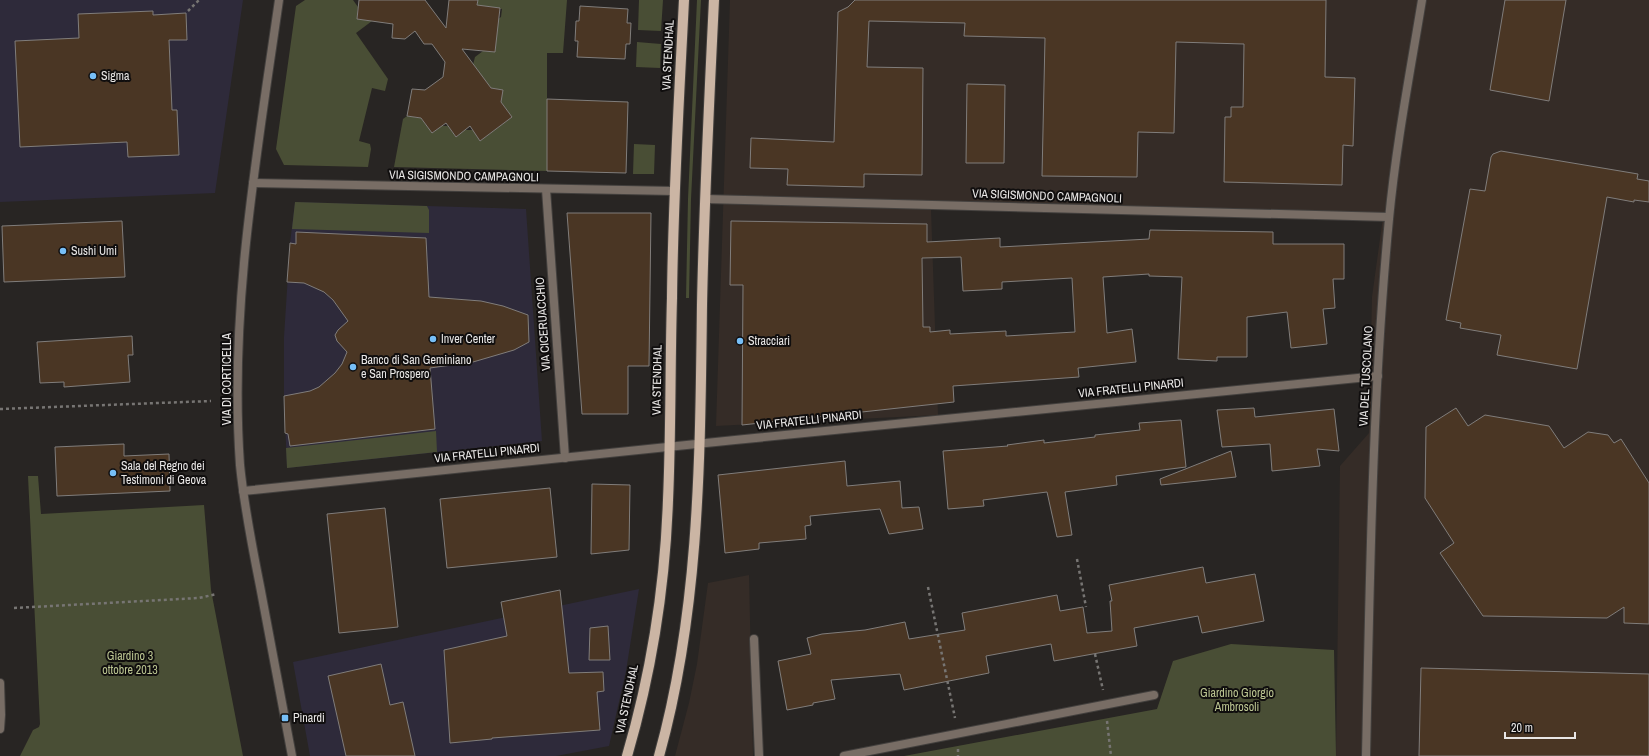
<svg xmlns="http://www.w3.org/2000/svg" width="1649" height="756" font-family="'Archivo Narrow',sans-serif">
<rect width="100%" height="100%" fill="#282523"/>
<path fill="#2e2a3a" d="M 0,0 L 243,0 L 215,193 L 0,202 Z
M 295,202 L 526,209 L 542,441 L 287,468 L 284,396 L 284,337 L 290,243 Z
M 639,589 L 626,671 L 609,746 L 556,756 L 310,756 L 293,662 Z"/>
<path fill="#352c27" d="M 730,0 L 1649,0 L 1649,756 L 1336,756 L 1340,466 L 1369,433 L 1372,297 L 1383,217 L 931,209 L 938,415 L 716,426 Z
M 749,575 L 753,756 L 675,756 L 689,703 L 697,664 L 708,583 Z"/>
<path fill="#494e35" d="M 305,0 L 353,0 L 358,7 L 357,19 L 372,21 L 356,33 L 388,79 L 385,91 L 372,88 L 359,141 L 370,144 L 371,149 L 368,167 L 284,165 L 276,149 L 296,6 Z
M 478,0 L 567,0 L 563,53 L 547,53 L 547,171 L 394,167 L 403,119 L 407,116 L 421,118 L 432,133 L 441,126 L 448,126 L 456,137 L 465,130 L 473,130 L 480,141 L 512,117 L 501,102 L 502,90 L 491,88 L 473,65 L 475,57 L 483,51 L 495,52 L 497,30 L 495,21 L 501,17 L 502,9 L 494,7 L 477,9 Z
M 639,0 L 663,0 L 661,31 L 638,30 Z
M 697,0 L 701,0 L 691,199 L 689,298 L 686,298 L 688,199 Z
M 637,42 L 661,44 L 660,68 L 636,67 Z
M 634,144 L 655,145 L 654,174 L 633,174 Z
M 295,202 L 427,206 L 429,210 L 429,233 L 292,229 Z
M 436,431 L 437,452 L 287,468 L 286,448 Z
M 28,476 L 38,476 L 41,514 L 204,505 L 211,590 L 243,756 L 20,756 L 33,730 L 39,727 L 40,724 Z
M 1231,644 L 1334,650 L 1336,756 L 904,756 L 1157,709 L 1173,661 Z"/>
<path fill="#4a3624" stroke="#807d7b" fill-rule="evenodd" d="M 359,0 L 425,0 L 446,28 L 449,0 L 478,0 L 477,5 L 500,8 L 495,52 L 462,49 L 491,88 L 503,90 L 501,102 L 512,117 L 480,141 L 470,126 L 456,137 L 446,123 L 432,133 L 421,118 L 407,116 L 412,89 L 425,90 L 443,77 L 445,62 L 432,44 L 424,44 L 415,31 L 405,39 L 392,38 L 393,24 L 357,19 Z
M 855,0 L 1326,0 L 1325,77 L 1355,78 L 1353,146 L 1343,145 L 1342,185 L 1224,182 L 1225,117 L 1231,117 L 1231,107 L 1243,107 L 1244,44 L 1176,42 L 1174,133 L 1138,132 L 1137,177 L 1042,176 L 1045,38 L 964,36 L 965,23 L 869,21 L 867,67 L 923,68 L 922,175 L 864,174 L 864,187 L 787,185 L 788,169 L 750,168 L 751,138 L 834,142 L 838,12 L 848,7 Z
M 1505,0 L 1566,0 L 1549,101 L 1490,90 Z
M 580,6 L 628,9 L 627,23 L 631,23 L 630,44 L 626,44 L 625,59 L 577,57 L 578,41 L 575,41 L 576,21 L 579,21 Z
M 153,11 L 153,15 L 186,13 L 187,40 L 169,40 L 172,110 L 177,110 L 179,155 L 128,157 L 127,142 L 20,147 L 15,41 L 79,38 L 78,14 Z
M 967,84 L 1005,85 L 1004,163 L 966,163 Z
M 547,99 L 628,102 L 626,173 L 547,171 Z
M 1501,151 L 1638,174 L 1637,179 L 1649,181 L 1649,202 L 1634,200 L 1634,202 L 1607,197 L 1577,369 L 1497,355 L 1501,335 L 1460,328 L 1461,323 L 1446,320 L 1470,189 L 1485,191 L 1491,157 L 1493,154 Z
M 567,213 L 651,213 L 649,366 L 628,366 L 628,414 L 582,414 Z
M 122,221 L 125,277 L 4,282 L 2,226 Z
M 731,221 L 927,224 L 927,242 L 1000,238 L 1000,247 L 1149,239 L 1150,230 L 1273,232 L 1273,244 L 1344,244 L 1344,279 L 1333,279 L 1335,308 L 1323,309 L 1327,344 L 1291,348 L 1287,312 L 1247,317 L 1247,357 L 1217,357 L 1217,361 L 1178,359 L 1182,277 L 1149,276 L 1149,274 L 1103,277 L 1107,333 L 1132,329 L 1136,362 L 1078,368 L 1079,377 L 953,386 L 954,402 L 742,425 L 743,285 L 730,285 ZM 961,257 L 963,291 L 1002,289 L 1002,282 L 1072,278 L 1075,332 L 1006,336 L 1006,331 L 950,334 L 950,330 L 930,332 L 930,327 L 923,327 L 922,258 Z
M 296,232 L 426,238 L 429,297 L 481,301 L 503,306 L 528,315 L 529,342 L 514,350 L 473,362 L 430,368 L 435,429 L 290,446 L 288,434 L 285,433 L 284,396 L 310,391 L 319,387 L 335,373 L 342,364 L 347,352 L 337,341 L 335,335 L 338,330 L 348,321 L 333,300 L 324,292 L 304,283 L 287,282 L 290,243 L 296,244 Z
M 132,336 L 133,355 L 128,355 L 130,382 L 64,387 L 64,382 L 40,383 L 37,342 Z
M 1254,408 L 1255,417 L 1334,409 L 1339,451 L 1317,449 L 1320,466 L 1272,471 L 1270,444 L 1222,447 L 1217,410 Z
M 1456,408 L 1468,426 L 1485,415 L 1549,426 L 1564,448 L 1588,432 L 1608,435 L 1614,443 L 1621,439 L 1649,483 L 1649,624 L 1624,623 L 1624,607 L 1607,618 L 1483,616 L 1440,553 L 1454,543 L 1425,498 L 1426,427 Z
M 1181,420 L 1186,467 L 1116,476 L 1117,485 L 1065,492 L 1072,535 L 1057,537 L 1047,492 L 983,500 L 984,506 L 948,509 L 943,451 L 1008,446 L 1007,445 L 1044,440 L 1044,443 L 1095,437 L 1095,435 L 1140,430 L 1139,423 Z
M 124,444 L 124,456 L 169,454 L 170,491 L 57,496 L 55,447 Z
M 1231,451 L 1236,477 L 1161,485 L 1160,479 Z
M 845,461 L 847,486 L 900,481 L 902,508 L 919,507 L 923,529 L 889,534 L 880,509 L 810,516 L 811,525 L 805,526 L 806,539 L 759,543 L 759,549 L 725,553 L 718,475 Z
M 592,484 L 630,485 L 629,550 L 591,554 Z
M 550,488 L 557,557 L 447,568 L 440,499 Z
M 385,508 L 398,627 L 339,633 L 327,514 Z
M 1203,567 L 1206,583 L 1255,574 L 1264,621 L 1202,633 L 1198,616 L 1134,628 L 1137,646 L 1054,661 L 1051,644 L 986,656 L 989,673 L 904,690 L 900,674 L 831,680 L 835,699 L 813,703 L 813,705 L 787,710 L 778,661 L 811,654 L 807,638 L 822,634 L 865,630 L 905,622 L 909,639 L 965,630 L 962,613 L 1057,595 L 1060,611 L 1083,607 L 1087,633 L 1112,631 L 1110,601 L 1112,601 L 1109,585 Z
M 560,590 L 569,673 L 603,672 L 604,691 L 597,692 L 600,730 L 492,738 L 492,739 L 450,743 L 444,650 L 507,636 L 501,602 Z
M 608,626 L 610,660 L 589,660 L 590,628 Z
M 381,664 L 390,705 L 403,702 L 415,756 L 346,756 L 328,676 Z
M 1421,668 L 1649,674 L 1649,756 L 1419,756 Z"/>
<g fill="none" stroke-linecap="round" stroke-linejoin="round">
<g stroke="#43403e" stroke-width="10">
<path id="service" d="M 546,189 L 565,458"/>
</g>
<g stroke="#43403e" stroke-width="10">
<path id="pedestrian" d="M 754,639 L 759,756
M 844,756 L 1154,695"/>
</g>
<g stroke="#43403e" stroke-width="10">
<path id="minor" d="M 253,183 L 674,191
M 705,199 L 1389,217
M 243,491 L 735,440 L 1378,376
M 0,683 L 1,715 L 0,729"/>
</g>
<g stroke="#43403e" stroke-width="10">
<path id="tertiary" d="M 279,0 C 257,154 229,309 240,465 C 244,506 252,546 260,586 C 271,643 281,699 292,756
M 1366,756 C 1370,577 1372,397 1389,219 C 1396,145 1410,73 1422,0"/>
</g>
<g stroke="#43403e" stroke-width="12">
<path id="primary" d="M 627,756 C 651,674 665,586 668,500 C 671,433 670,365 672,298 C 673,198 679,99 684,0
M 659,756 C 700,609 700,457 702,305 C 704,203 709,102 714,0"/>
</g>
<path stroke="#777573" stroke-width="2.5" stroke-dasharray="3 3" stroke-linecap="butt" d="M 188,11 L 199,0
M 0,409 L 211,401
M 1077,559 L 1086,607
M 928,587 L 955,718
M 14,608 L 199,598 L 217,594
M 1095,654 L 1103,690
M 1107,721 L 1111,756
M 958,749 L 958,756"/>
<use href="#service" stroke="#786d65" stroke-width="8"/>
<use href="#pedestrian" stroke="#786d65" stroke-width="8"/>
<use href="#minor" stroke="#786d65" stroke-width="8"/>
<use href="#tertiary" stroke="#786d65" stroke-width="8"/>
<use href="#primary" stroke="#cbb5a4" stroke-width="10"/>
</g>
<g fill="#77bff7" stroke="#100e0e" stroke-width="1.5">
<circle cx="93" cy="76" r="4"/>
<circle cx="63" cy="251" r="4"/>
<circle cx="433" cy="339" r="4"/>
<circle cx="740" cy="341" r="4"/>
<circle cx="353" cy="367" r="4"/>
<circle cx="113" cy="473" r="4"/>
<rect x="281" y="714" width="8" height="8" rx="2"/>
</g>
<g text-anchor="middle" stroke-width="4" stroke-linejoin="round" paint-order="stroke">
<g font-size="12" fill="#e9e7e6" stroke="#100e0e">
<text transform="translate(668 55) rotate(-87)" y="4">VIA STENDHAL</text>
<text transform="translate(464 176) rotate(1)" y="4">VIA SIGISMONDO CAMPAGNOLI</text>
<text transform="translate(1047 196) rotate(2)" y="4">VIA SIGISMONDO CAMPAGNOLI</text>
<text transform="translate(543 324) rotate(-94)" y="4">VIA CICERUACCHIO</text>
<text transform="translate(1366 376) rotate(-87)" y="4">VIA DEL TUSCOLANO</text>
<text transform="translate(227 379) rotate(-90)" y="4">VIA DI CORTICELLA</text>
<text transform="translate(657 380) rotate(-89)" y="4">VIA STENDHAL</text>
<text transform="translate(1131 388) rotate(-6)" y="4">VIA FRATELLI PINARDI</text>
<text transform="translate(809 420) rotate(-6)" y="4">VIA FRATELLI PINARDI</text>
<text transform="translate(487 453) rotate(-6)" y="4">VIA FRATELLI PINARDI</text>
<text transform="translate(627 699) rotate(-78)" y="4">VIA STENDHAL</text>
</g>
<g font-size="12" fill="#e9e7e6" stroke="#100e0e" text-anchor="start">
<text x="101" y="80">Sigma</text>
<text x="71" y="255">Sushi Umi</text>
<text x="441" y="343">Inver Center</text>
<text x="748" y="345">Stracciari</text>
<text x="361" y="364">Banco di San Geminiano<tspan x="361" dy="14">e San Prospero</tspan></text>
<text x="121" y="470">Sala del Regno dei<tspan x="121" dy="14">Testimoni di Geova</tspan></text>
<text x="293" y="722">Pinardi</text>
</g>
<g font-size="12" fill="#bcc692" stroke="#100e0e">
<text x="130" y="660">Giardino 3<tspan x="130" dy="14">ottobre 2013</tspan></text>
<text x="1237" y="697">Giardino Giorgio<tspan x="1237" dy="14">Ambrosoli</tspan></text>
</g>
</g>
<path d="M1505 732v6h70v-6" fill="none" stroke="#e9e7e6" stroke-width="2"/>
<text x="1511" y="732" font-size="12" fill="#e9e7e6" stroke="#100e0e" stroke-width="3" paint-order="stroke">20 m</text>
</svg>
